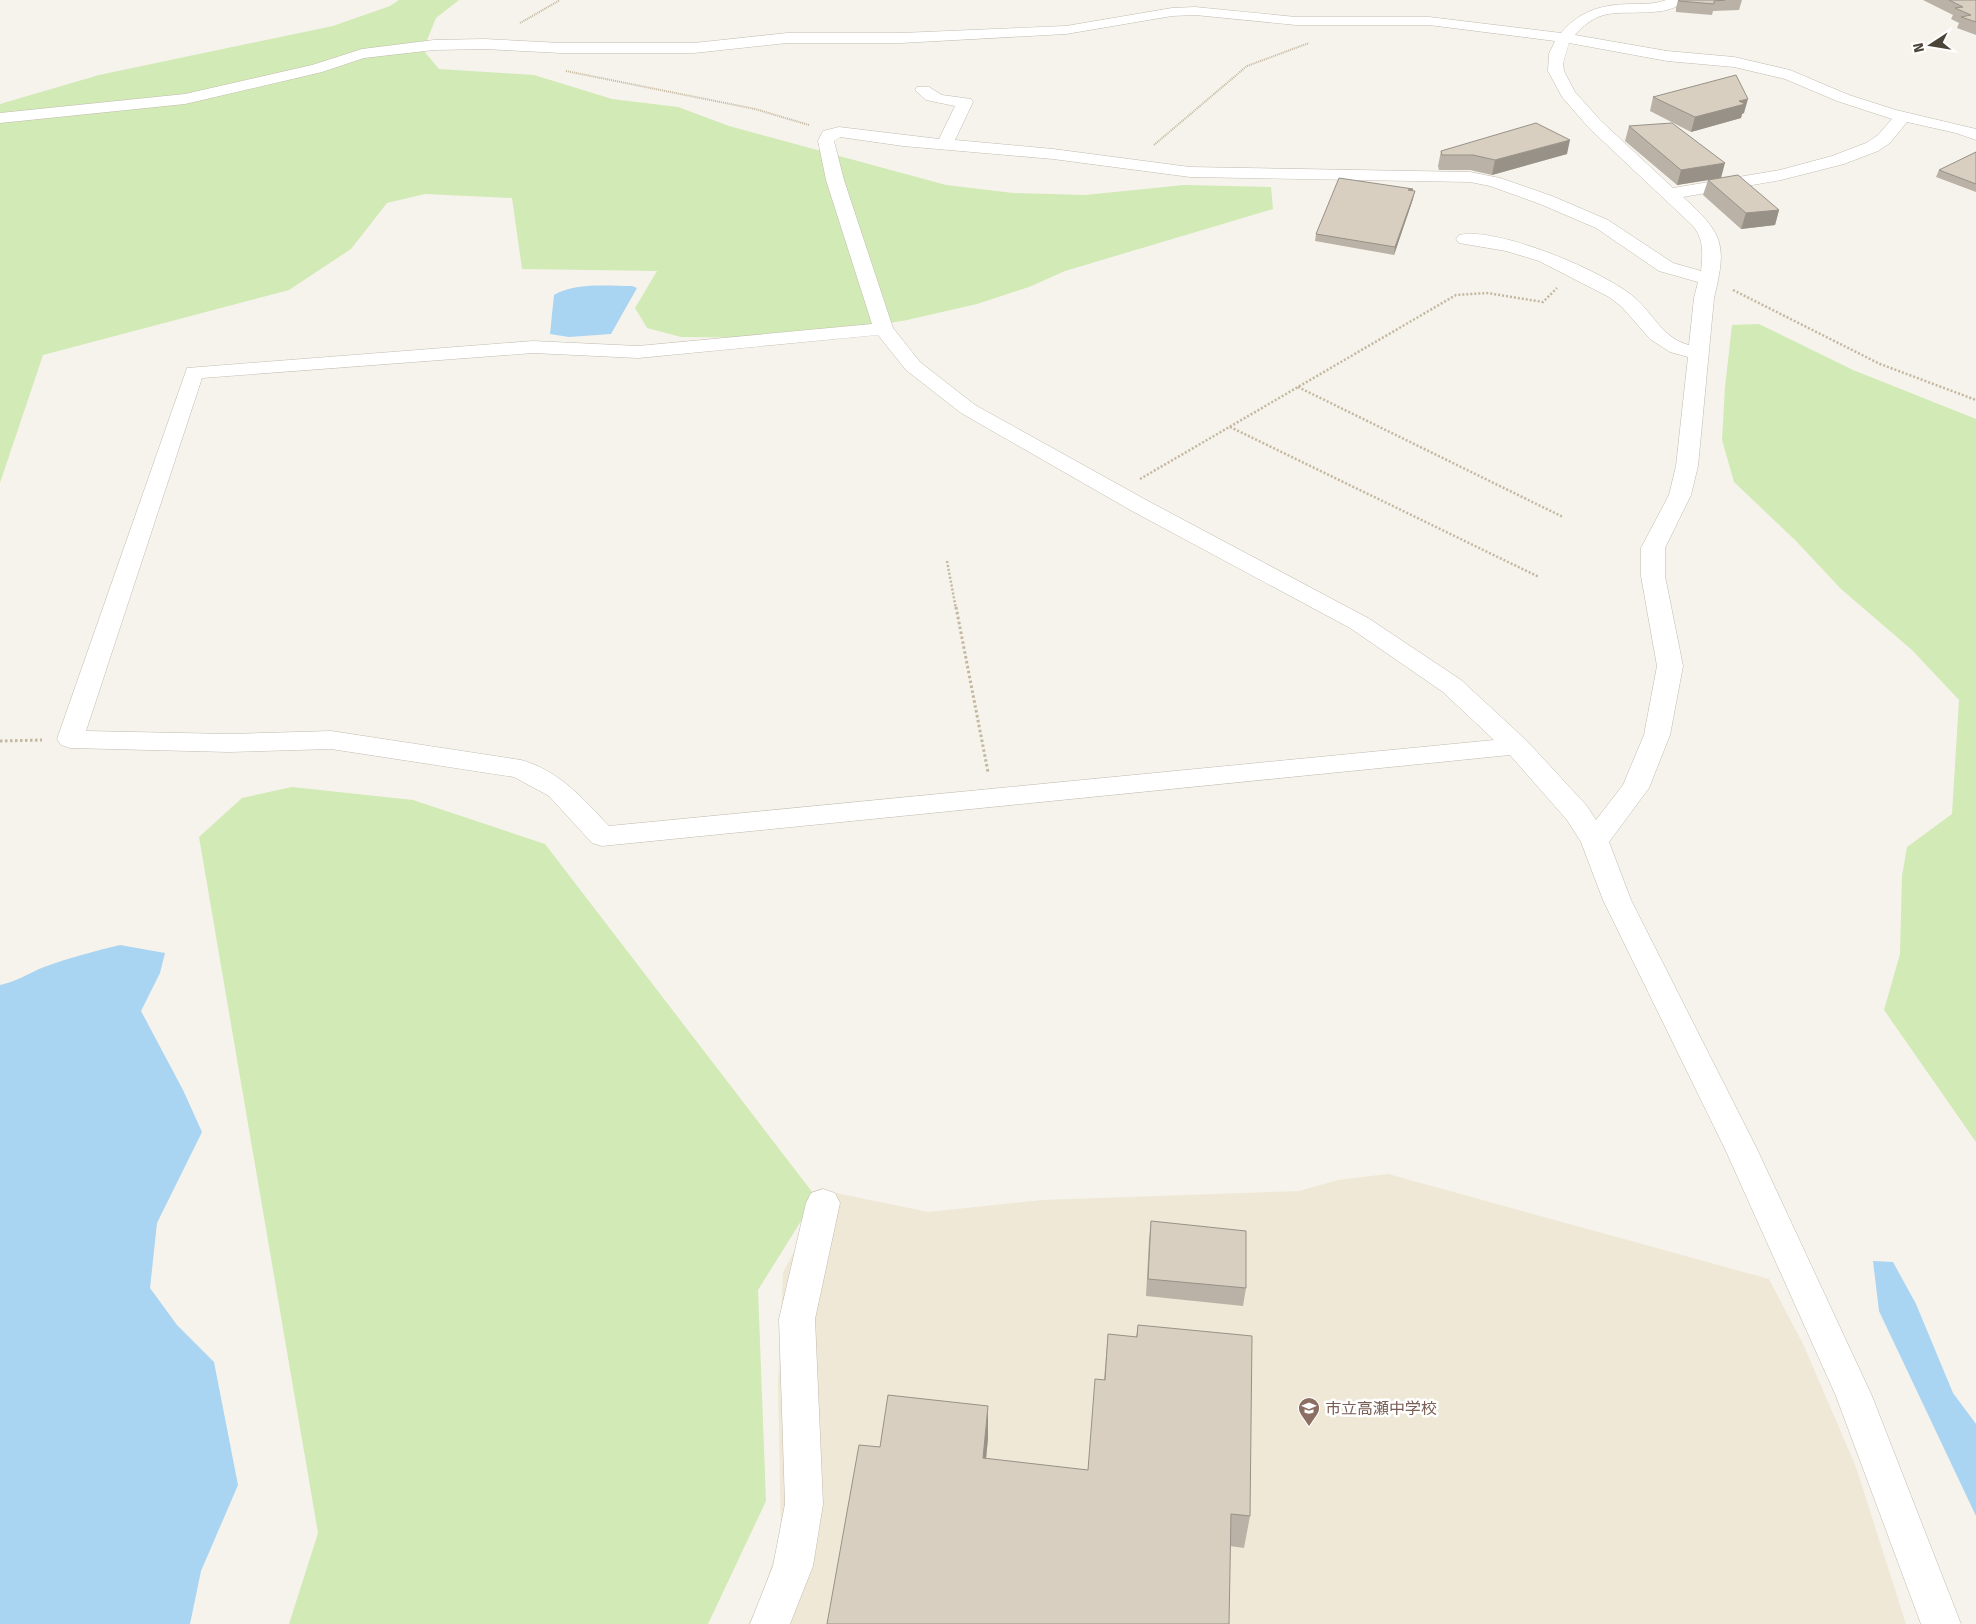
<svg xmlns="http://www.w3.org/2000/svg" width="1976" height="1624" font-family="'Fira Sans','Noto Sans JP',sans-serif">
<rect width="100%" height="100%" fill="#f6f3ec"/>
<path fill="#efe8d6" d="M 1388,1174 L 1769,1279 L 1804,1346 L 1856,1467 L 1906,1624 L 748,1624 L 759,1603 L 781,1537 L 778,1386 L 783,1272 L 827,1191 L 928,1212 L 1042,1200 L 1299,1191 L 1338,1180 Z"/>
<path fill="#d2eab5" d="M 399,0 L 459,0 L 436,18 L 423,50 L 439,69 L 534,75 L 612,99 L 678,107 L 729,126 L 946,185 L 1013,193 L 1085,195 L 1184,185 L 1271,187 L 1273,209 L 1065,271 L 1029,287 L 977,304 L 907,320 L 804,338 L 681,337 L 647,328 L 635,308 L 657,271 L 522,269 L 512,198 L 425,194 L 387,203 L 351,249 L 289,290 L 43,355 L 0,483 L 0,104 L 99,75 L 333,26 L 390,6 Z
M 1759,324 L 1853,370 L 1976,419 L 1976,1142 L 1884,1010 L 1900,954 L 1902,876 L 1907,847 L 1952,814 L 1959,700 L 1912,650 L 1841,589 L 1796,541 L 1734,482 L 1722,440 L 1725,387 L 1732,325 Z
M 292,787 L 413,800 L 545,844 L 816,1197 L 758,1290 L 766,1501 L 708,1624 L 289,1624 L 318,1533 L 199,837 L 242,798 Z"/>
<path fill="#a9d4f2" d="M 632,286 L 637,288 L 611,334 L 569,337 L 550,334 L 554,295 C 575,282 609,286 632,286 Z
M 120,945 L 165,953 L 160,973 L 141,1011 L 183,1090 L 202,1132 L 157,1223 L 150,1288 L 177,1325 L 214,1362 L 238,1485 L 201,1571 L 190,1624 L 0,1624 L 0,985 C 16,982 29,973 44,967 C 69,958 94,951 120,945 Z
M 1873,1261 L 1893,1262 L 1916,1304 L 1953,1393 L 1976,1424 L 1976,1516 L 1879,1311 Z"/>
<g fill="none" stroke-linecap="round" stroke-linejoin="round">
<g stroke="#c2bbae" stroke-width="1">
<path id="minor" d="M 1666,0 L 1684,0 C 1670,19 1625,9 1604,15 C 1592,18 1583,26 1575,35 L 1667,51 L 1734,57 L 1790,70 L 1849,95 L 1896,110 L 1976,129 L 1976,140 L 1956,133 L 1907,122 L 1890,143 L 1878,151 L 1844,164 L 1781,180 L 1683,197 C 1724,234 1727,245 1714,298 L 1698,466 L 1691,495 L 1665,548 L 1665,576 L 1683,666 L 1670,735 L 1649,788 L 1609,842 L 1631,900 L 1757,1149 L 1872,1396 L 1961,1624 L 1921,1624 L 1836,1396 L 1725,1149 L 1603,900 L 1581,842 L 1567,820 L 1510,755 L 602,846 L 592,843 L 549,796 L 514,777 L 331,749 L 229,752 L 70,748 L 61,745 L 57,739 L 187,368 L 533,341 L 638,346 L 872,324 L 826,180 L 818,141 L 823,131 L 839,127 L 939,139 L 955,106 L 926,100 L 915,90 L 917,87 L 929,87 L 942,95 L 971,99 L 973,102 L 955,140 L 1053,149 L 1190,167 L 1470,172 L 1500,178 L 1552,196 L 1608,220 L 1673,263 L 1701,271 C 1703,254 1704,238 1692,225 L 1589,128 L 1562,97 L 1548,71 L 1549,54 L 1555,41 L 1429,25 L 1296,25 L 1195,15 L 1172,16 L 1066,34 L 901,43 L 787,43 L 694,53 L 561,53 L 484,49 L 434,50 L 364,58 L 322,72 L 185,104 L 0,123 L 0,113 L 185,94 L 312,65 L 362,49 L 434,40 L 484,39 L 561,43 L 694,43 L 787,33 L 901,33 L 1066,26 L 1172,8 L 1195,7 L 1296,17 L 1429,17 L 1561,33 C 1581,9 1605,4 1635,4 C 1645,4 1656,4 1666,0 ZM 1569,43 L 1667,61 L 1734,67 L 1785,79 L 1837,101 L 1892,119 L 1878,135 L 1866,143 L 1832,156 L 1780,170 L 1673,188 L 1601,121 L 1575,92 L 1564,71 L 1563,63 ZM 840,137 L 903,146 L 1053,159 L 1190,177 L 1470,182 L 1490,186 L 1540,204 L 1596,228 L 1659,271 L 1698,282 L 1694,298 L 1689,345 C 1664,339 1653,314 1635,298 C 1606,272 1497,226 1459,235 L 1456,239 L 1459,243 L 1506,251 L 1539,261 L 1609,297 L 1622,307 L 1650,339 L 1670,352 L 1688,357 L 1676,466 L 1669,495 L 1641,548 L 1641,576 L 1657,666 L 1644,735 L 1623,785 L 1596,820 L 1587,806 L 1526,740 L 1461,680 L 1368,618 L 1148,501 L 975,405 L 920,362 L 893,328 L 844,180 L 834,141 ZM 878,335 L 906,370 L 961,413 L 1132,511 L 1350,628 L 1443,692 L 1494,740 L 609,826 C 582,798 560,771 521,760 L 331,731 L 229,734 L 86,731 L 202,378 L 533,353 L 638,358 Z
M 823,1189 L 835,1193 L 840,1203 L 815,1319 L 823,1504 L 813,1566 L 790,1624 L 750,1624 L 773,1566 L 785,1504 L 779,1319 L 806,1203 L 811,1193 Z"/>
</g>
<path stroke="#c4b79f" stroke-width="2" stroke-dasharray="1 1" stroke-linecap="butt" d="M 520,23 L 560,0
M 566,71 L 755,109 L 809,125
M 1154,145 L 1247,66 L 1309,43"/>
<path stroke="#c4b79f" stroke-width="2.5" stroke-dasharray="2 2" stroke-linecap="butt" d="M 1733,290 L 1880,364 L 1976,400
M 1298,387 L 1563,517
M 1230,427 L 1539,577
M 1140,479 L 1456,295 L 1487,293 L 1543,302 L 1557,288
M 947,561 L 956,609"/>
<path stroke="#c4b79f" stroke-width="3" stroke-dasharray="2.5 2.5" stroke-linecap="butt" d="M 956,607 L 988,772
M 0,741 L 42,740"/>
<use href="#minor" fill="#fff" fill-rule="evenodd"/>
</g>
<path fill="#bab2a6" d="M 1678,0 L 1742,0 L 1739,10 L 1713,11 L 1712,15 L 1676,12 L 1676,8 Z
M 1923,0 L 1976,0 L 1976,35 L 1957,28 L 1959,23 L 1951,19 L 1953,15 Z
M 1653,97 L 1744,113 L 1742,114 L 1741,118 L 1691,132 L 1650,111 Z
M 1629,126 L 1779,210 L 1775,225 L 1741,229 L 1703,195 L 1708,180 L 1677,185 L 1625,141 Z
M 1441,151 L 1567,154 L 1492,175 L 1470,170 L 1439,170 L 1438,166 Z
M 1976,152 L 1976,192 L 1936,177 L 1939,170 Z
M 1413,189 L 1413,199 L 1394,255 L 1315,241 L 1316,234 Z
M 1151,1221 L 1246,1288 L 1243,1306 L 1146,1296 L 1149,1239 Z
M 1138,1325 L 1250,1516 L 1244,1548 L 1230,1546 L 880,1447 L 988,1438 L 986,1459 L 1088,1470 L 1104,1380 L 1108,1334 L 1136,1337 Z"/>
<path fill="#979187" d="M 1748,99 L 1744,113 L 1742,114 L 1741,118 L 1691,132 L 1695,117 L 1739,101 Z
M 1570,140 L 1567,154 L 1492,175 L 1495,160 Z
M 1725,163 L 1721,178 L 1677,185 L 1681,170 Z
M 1415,191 L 1413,199 L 1394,255 L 1395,247 Z
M 1779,210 L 1775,225 L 1741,229 L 1746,213 Z
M 988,1406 L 988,1438 L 983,1490 L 983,1458 Z"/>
<path fill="#d8cfc1" stroke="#979187" d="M 1679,0 L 1725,0 L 1714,1 L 1714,4 L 1679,1 Z
M 1949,0 L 1976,0 L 1976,22 L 1961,17 L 1971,15 L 1955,8 L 1963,7 Z
M 1736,75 L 1748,99 L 1739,101 L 1745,104 L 1695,117 L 1653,97 Z
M 1536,123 L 1570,140 L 1495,160 L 1473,155 L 1442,155 L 1441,151 Z
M 1672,123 L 1725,163 L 1681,170 L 1629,126 Z
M 1976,152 L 1976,184 L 1939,170 Z
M 1738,175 L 1779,210 L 1746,213 L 1708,180 Z
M 1339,178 L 1413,189 L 1408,190 L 1415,191 L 1395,247 L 1316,234 Z
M 1151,1221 L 1246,1231 L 1246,1288 L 1148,1279 Z
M 1138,1325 L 1252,1336 L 1250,1516 L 1231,1514 L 1229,1624 L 827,1624 L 859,1445 L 880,1447 L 888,1395 L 988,1406 L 983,1458 L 1088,1470 L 1095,1379 L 1105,1380 L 1108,1334 L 1137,1337 Z"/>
<defs>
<g id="school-pin" transform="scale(1.125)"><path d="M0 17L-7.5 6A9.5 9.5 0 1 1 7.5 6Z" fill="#8d6e63" stroke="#fff"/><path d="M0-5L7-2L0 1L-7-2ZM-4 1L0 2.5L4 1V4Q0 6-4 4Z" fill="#fff"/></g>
</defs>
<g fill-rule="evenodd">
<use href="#school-pin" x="1309" y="1408"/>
</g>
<g text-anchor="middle" stroke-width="5" stroke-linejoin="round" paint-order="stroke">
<g font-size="16" fill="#785e54" stroke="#fff" text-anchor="start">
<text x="1325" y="1414">市立高瀬中学校</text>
</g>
</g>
<g transform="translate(1931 45) rotate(258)" stroke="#ffffff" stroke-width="4" paint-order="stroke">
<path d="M0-4L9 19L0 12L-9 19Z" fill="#4b4439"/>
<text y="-8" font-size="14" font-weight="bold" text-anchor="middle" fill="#4b4439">N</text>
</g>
</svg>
